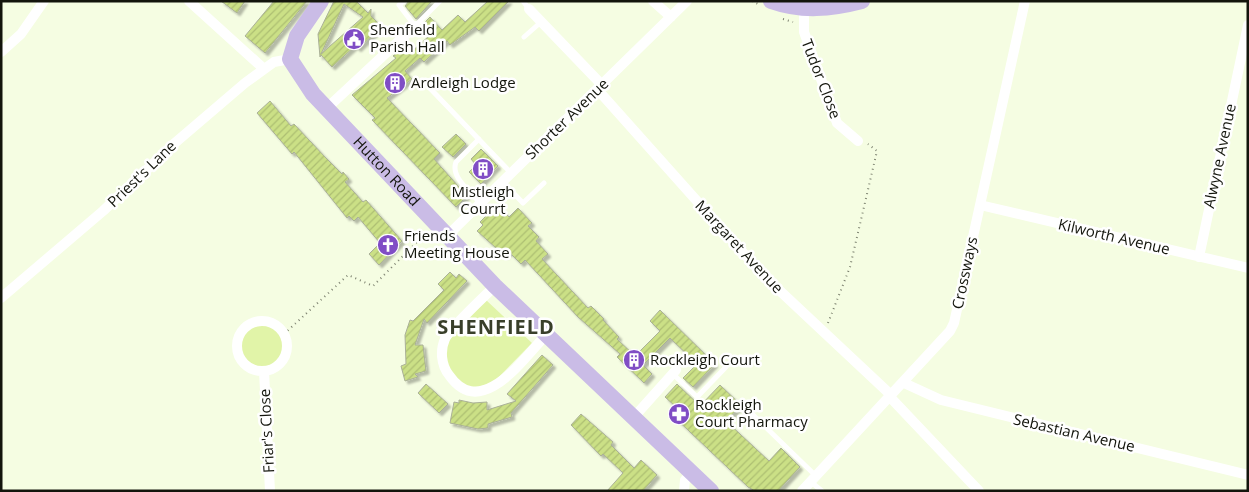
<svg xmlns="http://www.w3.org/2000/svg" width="1249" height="492" font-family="'Open Sans',sans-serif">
<defs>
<pattern id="building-hatch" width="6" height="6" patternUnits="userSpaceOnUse" patternTransform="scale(1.25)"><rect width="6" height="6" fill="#cbe086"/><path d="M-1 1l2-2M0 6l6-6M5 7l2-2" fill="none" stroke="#adbf72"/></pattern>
<filter id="shadow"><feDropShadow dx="3" dy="3" stdDeviation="1" flood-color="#0004"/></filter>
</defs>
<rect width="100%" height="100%" fill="#f5fde2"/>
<path fill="#e1f4a8" d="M 486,300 L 532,343 L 493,383 L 473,388 L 457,382 L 445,360 L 447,341 Z
M241 346a21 21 0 1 1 42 0a21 21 0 1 1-42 0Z"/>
<path fill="url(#building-hatch)" stroke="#aab098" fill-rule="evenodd" filter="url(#shadow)" d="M 221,1 L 245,1 L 237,13 Z
M 274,1 L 307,1 L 265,53 L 245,36 Z
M 334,1 L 356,1 L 368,13 L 371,9 L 371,16 L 379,24 L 374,29 L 376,32 L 358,49 L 355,46 L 332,67 L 321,55 L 320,57 L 318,34 ZM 344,4 L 363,17 L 321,54 Z
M 409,1 L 432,1 L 416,19 L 405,6 Z
M 488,1 L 509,1 L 479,31 L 475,27 L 450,45 L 447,41 L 424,62 L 420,58 L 405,71 L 412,79 L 387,98 L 440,153 L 434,159 L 467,196 L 456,207 L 372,120 L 375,118 L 352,95 L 396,58 L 393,56 L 402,47 L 409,54 L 429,36 L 422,25 L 430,17 L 442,30 L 458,15 L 465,22 Z
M 270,101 L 291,126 L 294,124 L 326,158 L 342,174 L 343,172 L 349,179 L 345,182 L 363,202 L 366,200 L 402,241 L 379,265 L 369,254 L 380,243 L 358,217 L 354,221 L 349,216 L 347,218 L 294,152 L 292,154 L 257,113 Z
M 456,134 L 466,144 L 453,157 L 442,147 Z
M 481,149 L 498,166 L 481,184 L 469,172 L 476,165 L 471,159 Z
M 497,205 L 509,217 L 518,208 L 532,223 L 528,226 L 539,237 L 536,241 L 548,254 L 542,259 L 588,308 L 591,306 L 604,319 L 603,320 L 619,337 L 617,339 L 635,356 L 660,331 L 650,321 L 660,310 L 715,364 L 693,387 L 683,378 L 697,364 L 670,338 L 643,365 L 652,374 L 644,383 L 617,357 L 620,354 L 578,317 L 525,260 L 521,264 L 509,252 L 505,256 L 477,231 L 483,225 L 480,222 Z
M 450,272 L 456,278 L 459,274 L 467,281 L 427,323 L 424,319 L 415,345 L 423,345 L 426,371 L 415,374 L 418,377 L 405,381 L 401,366 L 406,364 L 405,335 L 410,320 L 413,321 L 444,290 L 438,284 Z
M 542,355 L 553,365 L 511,413 L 512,417 L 488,424 L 488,428 L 478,429 L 450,423 L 454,402 L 459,403 L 459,400 L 473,403 L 487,402 L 487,410 L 516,401 L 507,394 Z
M 426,384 L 448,404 L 439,413 L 418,393 Z
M 677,384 L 700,406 L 720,385 L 741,405 L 726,421 L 769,461 L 781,448 L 800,467 L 778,491 L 755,491 L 748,487 L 670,413 L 675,406 L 665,397 Z
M 581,414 L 613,442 L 611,445 L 634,468 L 641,460 L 657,475 L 643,491 L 607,491 L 623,473 L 603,454 L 601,456 L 571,425 Z"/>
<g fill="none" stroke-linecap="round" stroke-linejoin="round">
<path stroke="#7d8270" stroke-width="2" stroke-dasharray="1 4" stroke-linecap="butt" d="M 752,1 L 758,4
M 783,19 L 793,22
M 828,323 L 850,267 L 877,151 L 868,144
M 284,334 L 348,275 L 373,286 L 426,233"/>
<path stroke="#fff" stroke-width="5" d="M 404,1 L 399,5 L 415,26 L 440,1
M 523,1 L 529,9
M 524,37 L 541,22
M 424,82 L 511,173
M 479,139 L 456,162 C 450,177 471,192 480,203
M 503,182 L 523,203 L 544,183
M 673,374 L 697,397 L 726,367
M 749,411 L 816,476
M 811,482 L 822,491"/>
<path stroke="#fff" stroke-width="10" d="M 189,1 L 263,68
M 653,1 L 671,17
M 804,8 L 804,32 L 837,123 L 858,141
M 529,9 L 602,85
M 1,52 L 21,34 L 44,1
M 597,89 L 763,275 L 891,395
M 326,109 L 415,26
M 980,205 L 1248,268
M 447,236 L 687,1
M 1199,257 L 1248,25
M 495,286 C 485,296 450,328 445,339 C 440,350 441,365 449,375 C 481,421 523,359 546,335
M 1,298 L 103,211 L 176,142 L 245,83 L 274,62 L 290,59
M237 346a25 25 0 1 1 50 0a25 25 0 1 1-50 0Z
M 264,371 L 270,491
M 904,383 L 941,400 L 1248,475
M 889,396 L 979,491
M 634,417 L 676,370
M 684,491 L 685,480 L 692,472
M 802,491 L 950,331 L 954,323 L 1025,1"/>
<g stroke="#cabce6" stroke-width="16">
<path id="s1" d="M 321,1 L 297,36 L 290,59 L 313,94 L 495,286 L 711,491"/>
<path d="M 771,1 C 802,12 831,9 862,1"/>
</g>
</g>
<defs>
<g id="civic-disc" transform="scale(1.125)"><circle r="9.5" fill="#804dc5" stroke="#fff"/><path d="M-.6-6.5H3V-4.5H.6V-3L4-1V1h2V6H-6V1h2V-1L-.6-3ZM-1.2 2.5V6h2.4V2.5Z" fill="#fff"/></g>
<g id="building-disc" transform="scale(1.125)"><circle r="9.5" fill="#804dc5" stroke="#fff"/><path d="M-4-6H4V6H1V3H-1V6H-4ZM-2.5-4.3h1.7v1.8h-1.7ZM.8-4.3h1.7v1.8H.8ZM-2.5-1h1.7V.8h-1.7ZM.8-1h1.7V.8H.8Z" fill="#fff"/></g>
<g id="church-disc" transform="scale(1.125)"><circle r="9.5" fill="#804dc5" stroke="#fff"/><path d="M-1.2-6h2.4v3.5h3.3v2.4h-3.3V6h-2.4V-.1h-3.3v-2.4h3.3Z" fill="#fff"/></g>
<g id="pharmacy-disc" transform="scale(1.125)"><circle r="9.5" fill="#804dc5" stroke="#fff"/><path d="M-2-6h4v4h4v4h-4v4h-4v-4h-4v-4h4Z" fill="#fff"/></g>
</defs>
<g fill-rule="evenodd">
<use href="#civic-disc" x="354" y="39"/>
<use href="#building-disc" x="395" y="83"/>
<use href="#building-disc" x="483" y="169"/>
<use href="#church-disc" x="388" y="245"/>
<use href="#building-disc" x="634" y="360"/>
<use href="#pharmacy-disc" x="679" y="414"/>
</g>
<g text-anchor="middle" stroke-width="5" stroke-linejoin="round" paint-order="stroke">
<g font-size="15" fill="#13150c" stroke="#fff" text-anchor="start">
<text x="370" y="35">Shenfield<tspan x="370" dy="17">Parish Hall</tspan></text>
<text x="411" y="88">Ardleigh Lodge</text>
<text x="483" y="197" text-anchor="middle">Mistleigh<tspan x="483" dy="17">Courrt</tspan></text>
<text x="404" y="241">Friends<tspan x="404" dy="17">Meeting House</tspan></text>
<text x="650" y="365">Rockleigh Court</text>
<text x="695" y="410">Rockleigh<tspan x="695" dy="17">Court Pharmacy</tspan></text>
</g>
<g font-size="15" fill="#13150c" stroke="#fff">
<text transform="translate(821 79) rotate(69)" y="5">Tudor Close</text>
<text transform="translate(567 119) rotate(-44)" y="5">Shorter Avenue</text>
<text transform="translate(1220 156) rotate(-78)" y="5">Alwyne Avenue</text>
<text dy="5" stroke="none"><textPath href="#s1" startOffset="215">Hutton Road</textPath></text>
<text transform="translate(142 174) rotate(-44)" y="5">Priest's Lane</text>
<text transform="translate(1114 237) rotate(13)" y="5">Kilworth Avenue</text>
<text transform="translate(739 247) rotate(47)" y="5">Margaret Avenue</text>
<text transform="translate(965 273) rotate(-78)" y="5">Crossways</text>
<text transform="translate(267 431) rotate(-93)" y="5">Friar's Close</text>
<text transform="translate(1074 433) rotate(13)" y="5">Sebastian Avenue</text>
</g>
<g font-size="20" font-weight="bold" letter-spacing="1" fill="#393f2a" stroke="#fff">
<text x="496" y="334">SHENFIELD</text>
</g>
</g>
<rect width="1249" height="492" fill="none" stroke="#13150c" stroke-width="5"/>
</svg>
